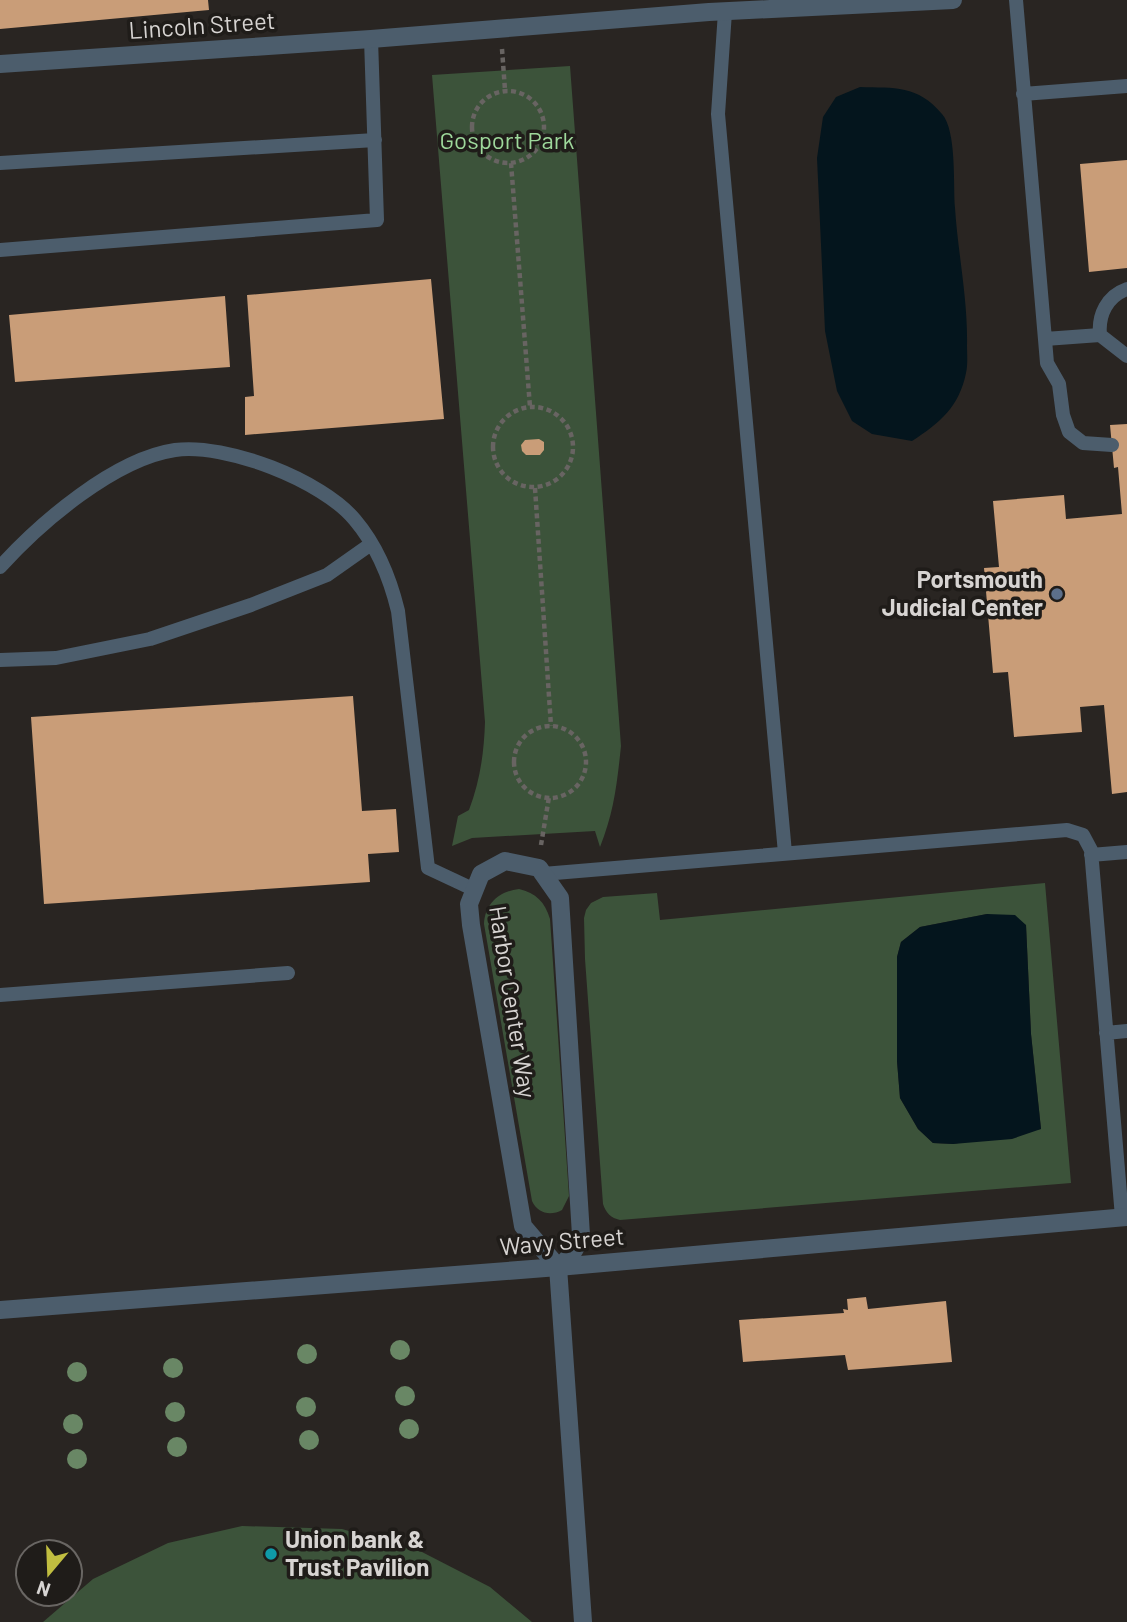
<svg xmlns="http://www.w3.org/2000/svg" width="1127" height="1622" font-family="Barlow,sans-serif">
<rect width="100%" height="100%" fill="#292522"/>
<path fill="#3c533a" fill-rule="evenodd" d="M 570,66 L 621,746 C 617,784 614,812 600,847 L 595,831 L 472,838 L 452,846 L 458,816 L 469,810 C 480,781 484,753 485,722 L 432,75 Z
M 1045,883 L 1071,1183 L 620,1220 C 611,1218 606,1213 603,1204 L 585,959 L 584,918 L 586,910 L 591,903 L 603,897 L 657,893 L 660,920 ZM 987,914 L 1026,925 L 1031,1034 L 1041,1129 L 953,1144 L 933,1143 L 918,1129 L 900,1098 L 897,1061 L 897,957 L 901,942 L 920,927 Z
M 519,889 C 536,893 545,902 550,919 L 569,1196 L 562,1210 C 551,1216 538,1214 532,1201 L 484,924 C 485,904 499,891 519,889 Z
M 242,1526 L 342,1529 L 422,1552 L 490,1587 L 532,1622 L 43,1622 L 93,1579 L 168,1543 Z"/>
<path fill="#04151d" d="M 860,87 C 894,88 918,85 942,114 C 957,131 953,185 955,208 C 958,254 968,299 967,346 C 967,354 968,364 966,373 C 959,407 940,423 912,441 L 872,434 L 852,421 L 837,391 L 825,331 L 817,158 L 823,117 L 836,97 Z
M 987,914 L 1015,915 L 1026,925 L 1031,1034 L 1041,1129 L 1012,1139 L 953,1144 L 933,1143 L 918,1129 L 900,1098 L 897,1061 L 897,957 L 901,942 L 920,927 Z"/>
<path fill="#c99d78" d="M 0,0 L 208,0 L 209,10 L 0,29 Z
M 1127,160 L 1127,268 L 1089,272 L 1080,164 Z
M 431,279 L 444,419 L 245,435 L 245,397 L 254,396 L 247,295 Z
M 225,296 L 230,367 L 15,382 L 9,315 Z
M 1127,424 L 1127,792 L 1112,794 L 1104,705 L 1080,707 L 1082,732 L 1014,737 L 1008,672 L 993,673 L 984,568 L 999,567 L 993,501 L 1064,495 L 1066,519 L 1122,514 L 1118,467 L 1114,468 L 1110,425 Z
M 539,439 L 544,442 L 544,450 L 540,455 L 526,455 L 522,451 L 521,445 L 525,440 Z
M 353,696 L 362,811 L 396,809 L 399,852 L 368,854 L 370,882 L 44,904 L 31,717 Z
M 866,1297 L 868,1309 L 946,1301 L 952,1362 L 848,1370 L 845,1355 L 743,1362 L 739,1320 L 844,1313 L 843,1309 L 848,1310 L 847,1299 Z"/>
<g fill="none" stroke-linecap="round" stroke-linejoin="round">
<path stroke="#686462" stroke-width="4.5" stroke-dasharray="5 3.5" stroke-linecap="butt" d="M 502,49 L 505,90
M472 127a36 36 0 1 1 72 0a36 36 0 1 1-72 0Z
M 511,163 L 530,407
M493 447a40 40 0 1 1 80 0a40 40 0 1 1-80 0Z
M 535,488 L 551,726
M514 762a36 36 0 1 1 72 0a36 36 0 1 1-72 0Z
M 541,845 L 549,797"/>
<path stroke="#4c5d6c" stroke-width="14" d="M 1016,0 L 1047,363 L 1059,384 L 1063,415 L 1069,432 L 1083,443 L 1112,445
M 725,12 L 718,114 L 785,853
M 1023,94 L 1127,86
M 0,163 L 375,140
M 0,250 L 377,220 L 371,39
M 1100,335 C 1098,315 1107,296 1127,289
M 1045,339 L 1100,335 L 1127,356
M 0,567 C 40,523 114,459 175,450 C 226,443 322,480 355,520 C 377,546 390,578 398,611 L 428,868 L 475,890
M 0,660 L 56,658 L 150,639 L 251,605 L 327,575 L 371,544
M 1091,855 L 1127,852
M 543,874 L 1067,830 L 1083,835 L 1091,850 L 1122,1217
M 0,995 L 288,973
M 1106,1033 L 1127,1031"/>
<path stroke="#4c5d6c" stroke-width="18" d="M 0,64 L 371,39 L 709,12 L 953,0
M 558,1267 C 570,1258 576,1250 581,1235 L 560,898 L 539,868 L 505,861 L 481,874 L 469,904 L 471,925 L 523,1226 L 558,1267 L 583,1622
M 0,1310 L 558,1267 L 1127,1217"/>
</g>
<g fill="#698765">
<circle cx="400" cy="1350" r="10"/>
<circle cx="307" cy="1354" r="10"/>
<circle cx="173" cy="1368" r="10"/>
<circle cx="77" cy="1372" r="10"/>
<circle cx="405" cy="1396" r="10"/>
<circle cx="306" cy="1407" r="10"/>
<circle cx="175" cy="1412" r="10"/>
<circle cx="73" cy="1424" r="10"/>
<circle cx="409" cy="1429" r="10"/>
<circle cx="309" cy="1440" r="10"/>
<circle cx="177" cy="1447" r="10"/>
<circle cx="77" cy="1459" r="10"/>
</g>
<circle fill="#5c6f8a" stroke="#1f1c19" stroke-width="2.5" cx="1057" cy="594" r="7"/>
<circle fill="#0f9aa8" stroke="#1f1c19" stroke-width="2.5" cx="271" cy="1554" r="7"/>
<g text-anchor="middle" stroke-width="7" stroke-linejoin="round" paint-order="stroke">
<g font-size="24" fill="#d7d4d2" stroke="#1f1c19">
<text transform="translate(202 26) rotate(-4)" y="8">Lincoln Street</text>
<text transform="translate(512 1002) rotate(81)" y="8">Harbor Center Way</text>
<text transform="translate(562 1242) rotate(-5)" y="8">Wavy Street</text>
</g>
<g font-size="24" fill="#9ed89b" stroke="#1f1c19">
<text x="507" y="149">Gosport Park</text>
</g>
<g font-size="24" font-weight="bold" fill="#d7d4d2" stroke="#1f1c19" text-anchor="end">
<text x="1043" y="588">Portsmouth<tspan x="1043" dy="28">Judicial Center</tspan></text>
<text x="285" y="1548" text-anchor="start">Union bank &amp;<tspan x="285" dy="28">Trust Pavilion</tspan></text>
</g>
</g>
<g transform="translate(49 1573) rotate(199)"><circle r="33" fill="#1f1c19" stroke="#696663" stroke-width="2"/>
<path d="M0-5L12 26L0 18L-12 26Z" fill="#c1be40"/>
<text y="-10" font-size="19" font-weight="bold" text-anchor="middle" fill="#d7d4d2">N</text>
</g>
</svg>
